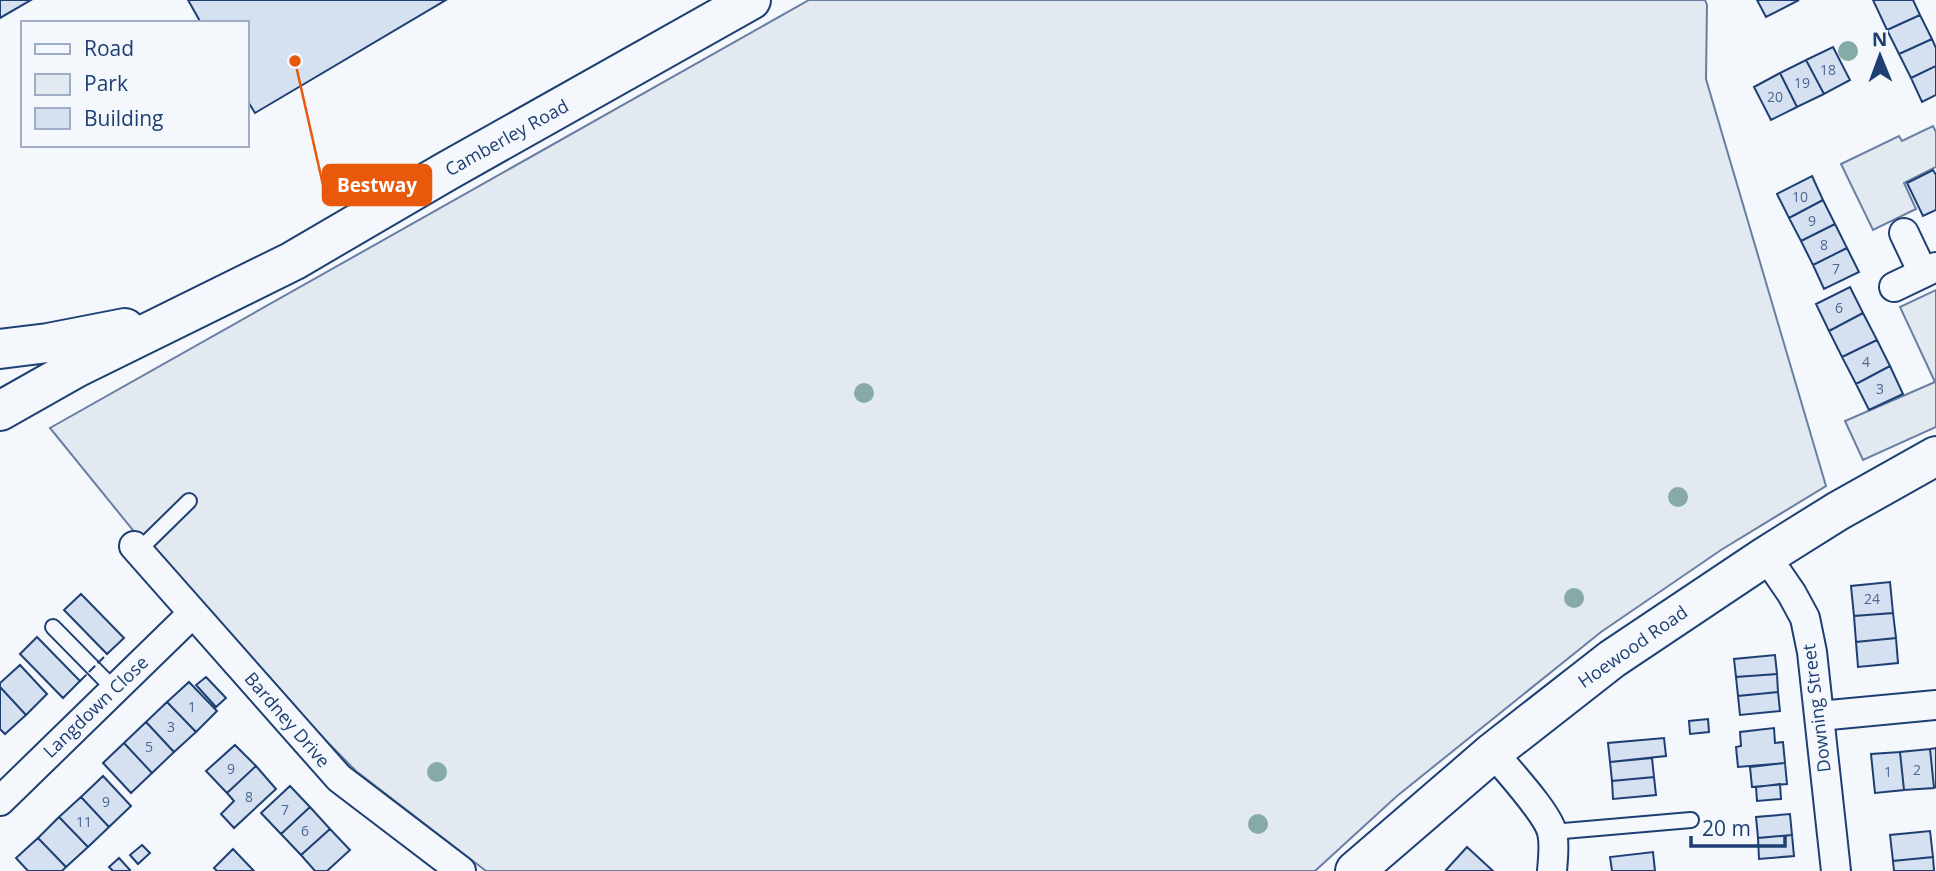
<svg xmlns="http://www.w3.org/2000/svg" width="1936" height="871" font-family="'Open Sans',sans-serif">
<rect width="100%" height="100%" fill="#f4f7fb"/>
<path fill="#e3e9f0" stroke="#687fa3" stroke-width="2" d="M 809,0 L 1705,0 L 1707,5 L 1706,79 L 1826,486 L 1721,550 L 1601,632 L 1397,796 L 1315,871 L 486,871 L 356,771 L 201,614 L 50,428 Z
M 1933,126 L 1936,132 L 1936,167 L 1904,183 L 1916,209 L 1873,230 L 1841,164 L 1899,136 L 1902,141 Z
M 1936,290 L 1936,427 L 1863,460 L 1845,421 L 1935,382 L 1900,307 Z"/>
<path fill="#d5e0f0" stroke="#1d3f73" stroke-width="2" d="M 0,0 L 31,0 L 0,18 Z
M 188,0 L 446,0 L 255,113 L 247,100 L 247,23 L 201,23 Z
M 1757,0 L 1799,0 L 1766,17 Z
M 1873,0 L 1913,0 L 1920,15 L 1887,30 Z
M 1920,15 L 1932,39 L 1899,54 L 1887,30 Z
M 1932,39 L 1936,48 L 1936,66 L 1911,78 L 1899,54 Z
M 1833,47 L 1850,80 L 1824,94 L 1806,60 Z
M 1806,60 L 1824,94 L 1797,107 L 1780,73 Z
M 1936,66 L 1936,95 L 1922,102 L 1911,78 Z
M 1780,73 L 1797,107 L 1771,120 L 1754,87 Z
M 1933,170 L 1936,175 L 1936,210 L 1923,216 L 1907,183 Z
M 1812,176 L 1823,200 L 1789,218 L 1777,194 Z
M 1823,200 L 1835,224 L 1801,241 L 1789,218 Z
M 1835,224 L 1847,248 L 1813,265 L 1801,241 Z
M 1847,248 L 1859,272 L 1824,289 L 1813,265 Z
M 1850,287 L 1863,313 L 1829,331 L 1816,304 Z
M 1863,313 L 1877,340 L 1842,357 L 1829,331 Z
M 1877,340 L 1890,366 L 1856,384 L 1842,357 Z
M 1890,366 L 1903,394 L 1869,410 L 1856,384 Z
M 1890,582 L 1893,613 L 1854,616 L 1851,586 Z
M 81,594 L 124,638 L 107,654 L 64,610 Z
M 1893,613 L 1896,638 L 1856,642 L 1854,616 Z
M 37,637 L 80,681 L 63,698 L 20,654 Z
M 1896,638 L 1898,663 L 1858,667 L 1856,642 Z
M 1775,655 L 1777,674 L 1736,677 L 1734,659 Z
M 20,665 L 47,694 L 26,715 L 0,687 L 0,683 Z
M 1777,674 L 1778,692 L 1738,696 L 1736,677 Z
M 206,677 L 226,698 L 216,707 L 196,685 Z
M 189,682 L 217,711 L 196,732 L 167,702 Z
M 0,687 L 26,715 L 5,734 L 0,729 Z
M 1778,692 L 1780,711 L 1740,715 L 1738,696 Z
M 167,702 L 196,732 L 174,752 L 146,722 Z
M 1708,719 L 1709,732 L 1690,734 L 1689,721 Z
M 146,722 L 174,752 L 152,773 L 124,743 Z
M 1774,728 L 1775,743 L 1783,742 L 1785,763 L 1738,767 L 1736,747 L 1741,746 L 1740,732 Z
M 1664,738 L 1666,756 L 1610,762 L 1608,743 Z
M 124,743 L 152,773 L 131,793 L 103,763 Z
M 235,745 L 256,766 L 227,793 L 206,771 Z
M 1936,748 L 1936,787 L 1934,788 L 1930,749 Z
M 1930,749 L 1934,788 L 1904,790 L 1900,752 Z
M 1900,752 L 1904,790 L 1875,793 L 1871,754 Z
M 1652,758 L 1654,777 L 1612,781 L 1610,762 Z
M 1785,763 L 1787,784 L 1752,787 L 1750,767 Z
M 256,766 L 276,789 L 234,828 L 221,814 L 234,801 L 227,793 Z
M 103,776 L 131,806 L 109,827 L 81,797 Z
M 1654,777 L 1656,795 L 1613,799 L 1612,781 Z
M 1780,784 L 1781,799 L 1757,801 L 1756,787 Z
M 290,786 L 310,807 L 281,834 L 261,813 Z
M 81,797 L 109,827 L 88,847 L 59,817 Z
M 310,807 L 330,829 L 301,855 L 281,834 Z
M 1790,814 L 1792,835 L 1758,838 L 1756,817 Z
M 59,817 L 88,847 L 66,867 L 38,838 Z
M 330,829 L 350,850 L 327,871 L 315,871 L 301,855 Z
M 1930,831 L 1933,857 L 1893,861 L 1890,835 Z
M 1792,835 L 1794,856 L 1759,859 L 1758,838 Z
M 38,838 L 66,867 L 62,871 L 28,871 L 16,858 Z
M 142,845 L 150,853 L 138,864 L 130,855 Z
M 1467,847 L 1493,871 L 1448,871 L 1446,870 Z
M 233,849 L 254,871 L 217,871 L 214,868 Z
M 1653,852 L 1655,871 L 1612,871 L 1610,857 Z
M 1933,857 L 1934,871 L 1894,871 L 1893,861 Z
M 119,858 L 130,870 L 129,871 L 113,871 L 109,867 Z"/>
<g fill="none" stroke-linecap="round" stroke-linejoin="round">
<g stroke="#1d3f73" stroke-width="18">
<path id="lane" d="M 138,551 L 189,501
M 53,627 L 114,689
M 1552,832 L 1691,820"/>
</g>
<g stroke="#1d3f73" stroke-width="32">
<path id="street" d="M 1904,233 L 1923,273
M 1894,287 L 1936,267
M 134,546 L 339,778 L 461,871
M 1766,556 L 1792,594 L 1805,618 L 1812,652 L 1836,871
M 1819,716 L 1936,705
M 1493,752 C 1507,770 1547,812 1552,832 C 1555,845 1553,858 1552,871
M 0,801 L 193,613"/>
</g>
<g stroke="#1d3f73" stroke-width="42">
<path id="secondary" d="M 1355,871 L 1493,752 L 1612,659 L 1766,556 L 1838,511 L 1936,456"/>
</g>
<g stroke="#1d3f73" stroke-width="42">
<path id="primary" d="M 0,349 L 48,343 L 125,328
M 0,411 L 76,368 L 293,261 L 447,171 L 751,0"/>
</g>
<use href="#lane" stroke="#f4f7fb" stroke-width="14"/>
<use href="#street" stroke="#f4f7fb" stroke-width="28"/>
<use href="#secondary" stroke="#f4f7fb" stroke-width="38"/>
<use href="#primary" stroke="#f4f7fb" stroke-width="38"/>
<path stroke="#1d3f73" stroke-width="2" stroke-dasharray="9 3.5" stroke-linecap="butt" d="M 80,681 L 107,654"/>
</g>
<g fill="#86aba6">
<circle cx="1848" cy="51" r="10"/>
<circle cx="864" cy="393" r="10"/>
<circle cx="1678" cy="497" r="10"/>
<circle cx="1574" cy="598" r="10"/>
<circle cx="437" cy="772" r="10"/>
<circle cx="1258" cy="824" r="10"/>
</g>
<g text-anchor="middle" stroke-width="5" stroke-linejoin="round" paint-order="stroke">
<g font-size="14" fill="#4b6792">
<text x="1828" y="75">18</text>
<text x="1802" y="88">19</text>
<text x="1775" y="102">20</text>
<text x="1800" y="202">10</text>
<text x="1812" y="226">9</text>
<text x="1824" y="250">8</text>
<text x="1836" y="274">7</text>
<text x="1839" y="313">6</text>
<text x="1866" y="367">4</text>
<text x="1880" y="394">3</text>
<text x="1872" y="604">24</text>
<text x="192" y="712">1</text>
<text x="171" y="732">3</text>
<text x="149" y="752">5</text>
<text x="231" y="774">9</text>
<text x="1917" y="775">2</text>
<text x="1888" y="777">1</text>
<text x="249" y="802">8</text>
<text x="106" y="807">9</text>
<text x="285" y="815">7</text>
<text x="84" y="827">11</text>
<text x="305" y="836">6</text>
</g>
<g font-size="18" fill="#1d3f73" stroke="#f4f7fb">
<text transform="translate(507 138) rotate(-29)" y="6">Camberley Road</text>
<text transform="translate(1633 647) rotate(-35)" y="6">Hoewood Road</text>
<text transform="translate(96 707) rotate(-44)" y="6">Langdown Close</text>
<text transform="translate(1817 708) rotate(-97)" y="6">Downing Street</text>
<text transform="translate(287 720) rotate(49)" y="6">Bardney Drive</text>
</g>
</g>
<path fill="none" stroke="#e8590c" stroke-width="2.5" d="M295 61L323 185"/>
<circle fill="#e8590c" stroke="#f4f7fb" stroke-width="2.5" cx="295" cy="61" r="7"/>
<rect fill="#e8590c" stroke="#e8590c" stroke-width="2.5" x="323" y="165" width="108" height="40" rx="7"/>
<g font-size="19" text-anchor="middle" font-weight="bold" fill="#fff">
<text x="377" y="192">Bestway</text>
</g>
<rect x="21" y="21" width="228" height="126" fill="#f4f7fb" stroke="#9eadc5" stroke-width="2"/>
<rect x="35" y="44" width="35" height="10" fill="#f4f7fb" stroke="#9eadc5" stroke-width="2"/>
<text x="84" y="56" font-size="21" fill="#1d3f73">Road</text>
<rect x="35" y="74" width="35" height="21" fill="#e3e9f0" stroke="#9eadc5" stroke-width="2"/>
<text x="84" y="91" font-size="21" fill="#1d3f73">Park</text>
<rect x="35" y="108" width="35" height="21" fill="#d5e0f0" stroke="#9eadc5" stroke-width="2"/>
<text x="84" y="126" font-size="21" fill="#1d3f73">Building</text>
<g transform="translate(1880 56) rotate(359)" stroke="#f4f7fb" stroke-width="5" paint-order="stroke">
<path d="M0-5L12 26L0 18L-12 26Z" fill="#1d3f73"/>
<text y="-10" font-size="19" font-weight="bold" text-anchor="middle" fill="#1d3f73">N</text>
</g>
<path d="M1691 836v10h94v-10" fill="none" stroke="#1d3f73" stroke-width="3.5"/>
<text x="1702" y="836" font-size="21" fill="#1d3f73" stroke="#f4f7fb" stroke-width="5" paint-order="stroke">20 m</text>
</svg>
